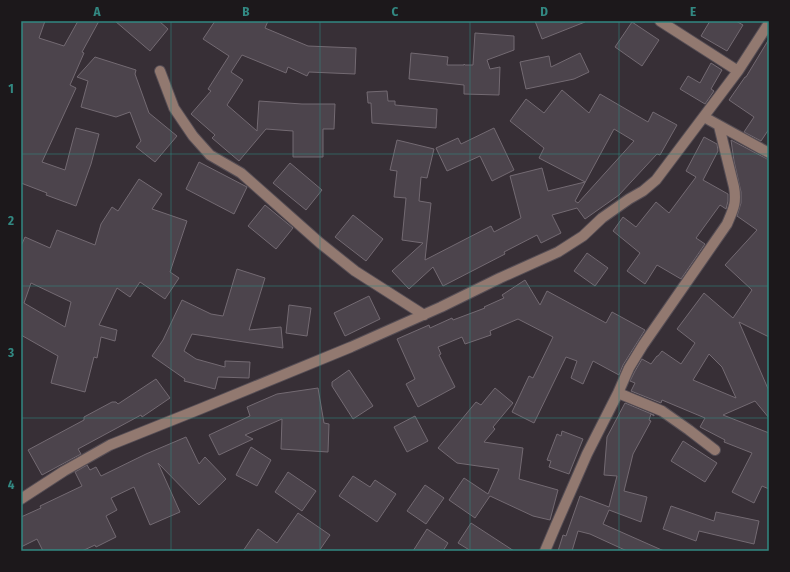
<svg xmlns="http://www.w3.org/2000/svg" width="790" height="572" font-family="'Fira Sans Condensed',sans-serif">
<rect width="100%" height="100%" fill="#372f36"/>
<path fill="#4c444c" stroke="#736a72" fill-rule="evenodd" d="M 21,21 L 45,21 L 39,38 L 64,46 L 78,21 L 99,21 L 82,52 L 84,53 L 70,85 L 76,88 L 42,162 L 65,170 L 76,128 L 99,134 L 91,164 L 76,206 L 46,195 L 47,193 L 21,183 Z
M 115,21 L 159,21 L 168,29 L 150,51 Z
M 215,21 L 268,21 L 265,28 L 308,46 L 356,48 L 355,74 L 309,72 L 307,76 L 288,67 L 286,73 L 242,55 L 231,72 L 243,80 L 227,105 L 257,131 L 259,101 L 302,104 L 335,104 L 334,129 L 323,129 L 323,157 L 293,157 L 293,131 L 266,129 L 239,161 L 212,138 L 215,135 L 191,114 L 211,91 L 208,89 L 229,56 L 203,39 Z
M 535,21 L 585,21 L 585,22 L 542,39 Z
M 710,21 L 736,21 L 743,25 L 727,51 L 701,36 Z
M 632,22 L 659,40 L 642,66 L 615,47 Z
M 475,33 L 514,36 L 514,50 L 487,60 L 490,69 L 500,67 L 499,95 L 464,94 L 464,85 L 409,79 L 411,53 L 448,57 L 447,65 L 464,65 L 464,64 L 465,65 L 473,65 Z
M 769,39 L 769,129 L 761,141 L 744,132 L 754,117 L 729,100 L 745,77 L 746,77 Z
M 580,53 L 589,72 L 574,79 L 526,89 L 520,62 L 549,56 L 551,67 Z
M 95,57 L 136,70 L 135,74 L 149,113 L 177,136 L 155,162 L 136,147 L 141,141 L 130,112 L 116,117 L 81,107 L 88,81 L 77,77 Z
M 711,63 L 722,70 L 711,89 L 714,91 L 705,104 L 680,89 L 688,76 L 700,83 Z
M 562,90 L 589,113 L 600,94 L 648,122 L 653,112 L 677,125 L 660,155 L 657,154 L 619,195 L 585,219 L 577,208 L 552,215 L 561,233 L 541,243 L 537,235 L 504,252 L 505,254 L 443,286 L 433,267 L 409,289 L 392,271 L 423,243 L 402,240 L 406,198 L 394,197 L 397,171 L 390,170 L 397,140 L 434,149 L 427,178 L 421,177 L 419,201 L 431,203 L 425,260 L 491,226 L 494,232 L 521,218 L 510,176 L 542,168 L 548,191 L 585,182 L 539,158 L 544,148 L 510,121 L 526,99 L 544,113 ZM 614,129 L 634,141 L 578,203 L 575,201 Z
M 387,91 L 388,101 L 395,101 L 395,105 L 437,109 L 436,128 L 372,123 L 371,103 L 368,103 L 367,92 Z
M 494,128 L 514,170 L 492,181 L 480,156 L 447,171 L 436,148 L 458,138 L 461,144 Z
M 704,137 L 717,144 L 718,151 L 703,180 L 728,194 L 728,201 L 726,209 L 720,205 L 696,238 L 705,244 L 681,279 L 657,265 L 645,284 L 627,271 L 640,253 L 613,231 L 623,217 L 636,227 L 656,202 L 669,213 L 696,177 L 686,171 Z
M 731,140 L 769,160 L 769,337 L 739,322 L 769,391 L 769,418 L 755,401 L 723,415 L 769,433 L 769,489 L 762,486 L 754,503 L 732,492 L 752,453 L 724,442 L 725,440 L 700,427 L 705,418 L 662,400 L 661,403 L 631,391 L 635,383 L 630,381 L 635,371 L 642,359 L 651,364 L 657,356 L 658,356 L 662,351 L 681,364 L 695,343 L 677,329 L 704,293 L 733,318 L 752,290 L 725,265 L 757,230 L 737,216 L 741,203 L 741,192 L 734,161 ZM 709,354 L 722,367 L 736,398 L 693,380 Z
M 199,162 L 247,187 L 234,214 L 186,189 Z
M 290,163 L 322,190 L 306,210 L 273,183 Z
M 139,179 L 162,194 L 152,209 L 187,221 L 170,272 L 179,278 L 165,299 L 140,282 L 130,297 L 117,288 L 99,325 L 117,330 L 115,341 L 101,337 L 97,358 L 94,357 L 85,392 L 51,383 L 58,356 L 21,335 L 21,246 L 25,237 L 50,248 L 57,230 L 95,245 L 101,224 L 112,207 L 118,211 ZM 31,283 L 71,302 L 65,327 L 24,303 Z
M 265,205 L 293,228 L 276,249 L 248,226 Z
M 353,215 L 383,239 L 366,261 L 335,237 Z
M 587,253 L 608,268 L 595,286 L 574,271 Z
M 237,269 L 265,278 L 249,330 L 281,327 L 283,348 L 192,334 L 184,351 L 196,359 L 225,367 L 225,361 L 250,362 L 249,378 L 218,377 L 215,389 L 184,381 L 185,379 L 152,356 L 163,340 L 182,300 L 211,314 L 223,316 Z
M 525,280 L 540,305 L 547,291 L 606,323 L 612,312 L 645,330 L 623,365 L 619,375 L 593,361 L 583,384 L 571,378 L 577,361 L 566,357 L 534,423 L 512,412 L 529,376 L 533,378 L 553,337 L 518,319 L 490,331 L 491,335 L 465,344 L 462,337 L 438,347 L 441,354 L 439,355 L 455,387 L 418,407 L 406,384 L 415,379 L 397,339 L 429,325 L 430,328 L 452,318 L 453,320 L 485,308 L 484,307 L 504,298 L 502,295 Z
M 369,296 L 380,319 L 345,336 L 334,313 Z
M 289,305 L 311,308 L 307,336 L 286,333 Z
M 349,370 L 373,406 L 353,419 L 332,386 L 332,382 Z
M 156,379 L 170,398 L 142,417 L 141,415 L 78,449 L 81,454 L 42,475 L 28,450 L 84,420 L 84,417 L 112,402 L 116,402 L 118,404 Z
M 318,388 L 324,423 L 329,424 L 328,452 L 281,449 L 282,419 L 245,435 L 253,439 L 219,455 L 209,435 L 250,416 L 247,407 L 277,394 Z
M 495,388 L 513,403 L 493,427 L 495,429 L 484,442 L 523,448 L 519,479 L 558,490 L 550,520 L 533,516 L 490,496 L 475,518 L 449,500 L 464,478 L 488,494 L 499,469 L 457,463 L 438,448 L 476,402 L 481,405 Z
M 625,403 L 654,415 L 654,416 L 651,414 L 649,420 L 651,421 L 633,454 L 624,491 L 647,497 L 641,522 L 609,510 L 603,524 L 664,551 L 627,551 L 590,534 L 578,531 L 572,551 L 558,551 L 563,535 L 566,536 L 580,496 L 609,507 L 617,476 L 604,475 L 607,437 Z
M 415,416 L 428,441 L 407,452 L 394,427 Z
M 562,431 L 583,439 L 569,474 L 549,467 L 551,461 L 547,460 L 557,434 L 561,436 Z
M 186,437 L 199,464 L 205,457 L 226,479 L 199,505 L 158,463 L 180,512 L 150,525 L 134,487 L 111,498 L 117,510 L 106,516 L 116,537 L 96,547 L 95,545 L 82,551 L 43,551 L 37,539 L 21,547 L 21,517 L 41,508 L 40,506 L 82,486 L 75,472 L 87,465 L 90,470 L 96,467 L 101,476 L 146,454 Z
M 683,441 L 717,463 L 705,482 L 671,461 Z
M 251,447 L 271,460 L 257,486 L 236,475 Z
M 288,472 L 316,491 L 302,511 L 275,492 Z
M 353,476 L 370,487 L 375,480 L 396,494 L 377,522 L 339,496 Z
M 425,485 L 444,498 L 426,524 L 407,511 Z
M 671,506 L 714,521 L 716,512 L 759,521 L 754,544 L 699,531 L 696,541 L 663,529 Z
M 298,513 L 330,535 L 319,551 L 243,551 L 258,529 L 277,543 Z
M 471,523 L 514,551 L 471,551 L 458,543 Z
M 427,529 L 448,543 L 443,551 L 413,551 Z"/>
<g fill="none" stroke-linecap="round" stroke-linejoin="round">
<g stroke="#564e55" stroke-width="12">
<path id="minor" d="M 660,21 L 738,71
M 160,71 L 174,108 L 193,136 L 210,155 L 241,173 L 320,243 L 355,271 L 424,315
M 704,117 L 769,153
M 618,393 L 662,411 L 689,430 L 715,450
M 21,499 L 64,471 L 110,445 L 200,409 L 351,347 L 441,307 L 500,278 L 558,252 L 583,236 L 602,218 L 629,199 L 643,191 L 656,180 L 738,71 L 769,23
M 545,551 L 556,525 L 587,454 L 618,393 L 629,368 L 643,345 L 727,224 C 733,210 737,203 734,187 L 719,126"/>
</g>
<use href="#minor" stroke="#927970" stroke-width="10"/>
</g>
<path fill="none" stroke="#328882" stroke-width="1" stroke-opacity="0.55" d="M 171,21 L 171,551M 320,21 L 320,551M 470,21 L 470,551M 619,21 L 619,551M 21,154 L 769,154M 21,286 L 769,286M 21,418 L 769,418"/>
<rect width="790" height="572" fill="none" stroke="#1c181b" stroke-width="44"/>
<rect x="22" y="22" width="746" height="528" fill="none" stroke="#328882" stroke-width="1.5"/>
<g font-size="13" text-anchor="middle" font-weight="bold" fill="#328882">
<text x="97" y="16">A</text>
<text x="246" y="16">B</text>
<text x="395" y="16">C</text>
<text x="544" y="16">D</text>
<text x="693" y="16">E</text>
<text x="11" y="93">1</text>
<text x="11" y="225">2</text>
<text x="11" y="357">3</text>
<text x="11" y="489">4</text>
</g>
</svg>
